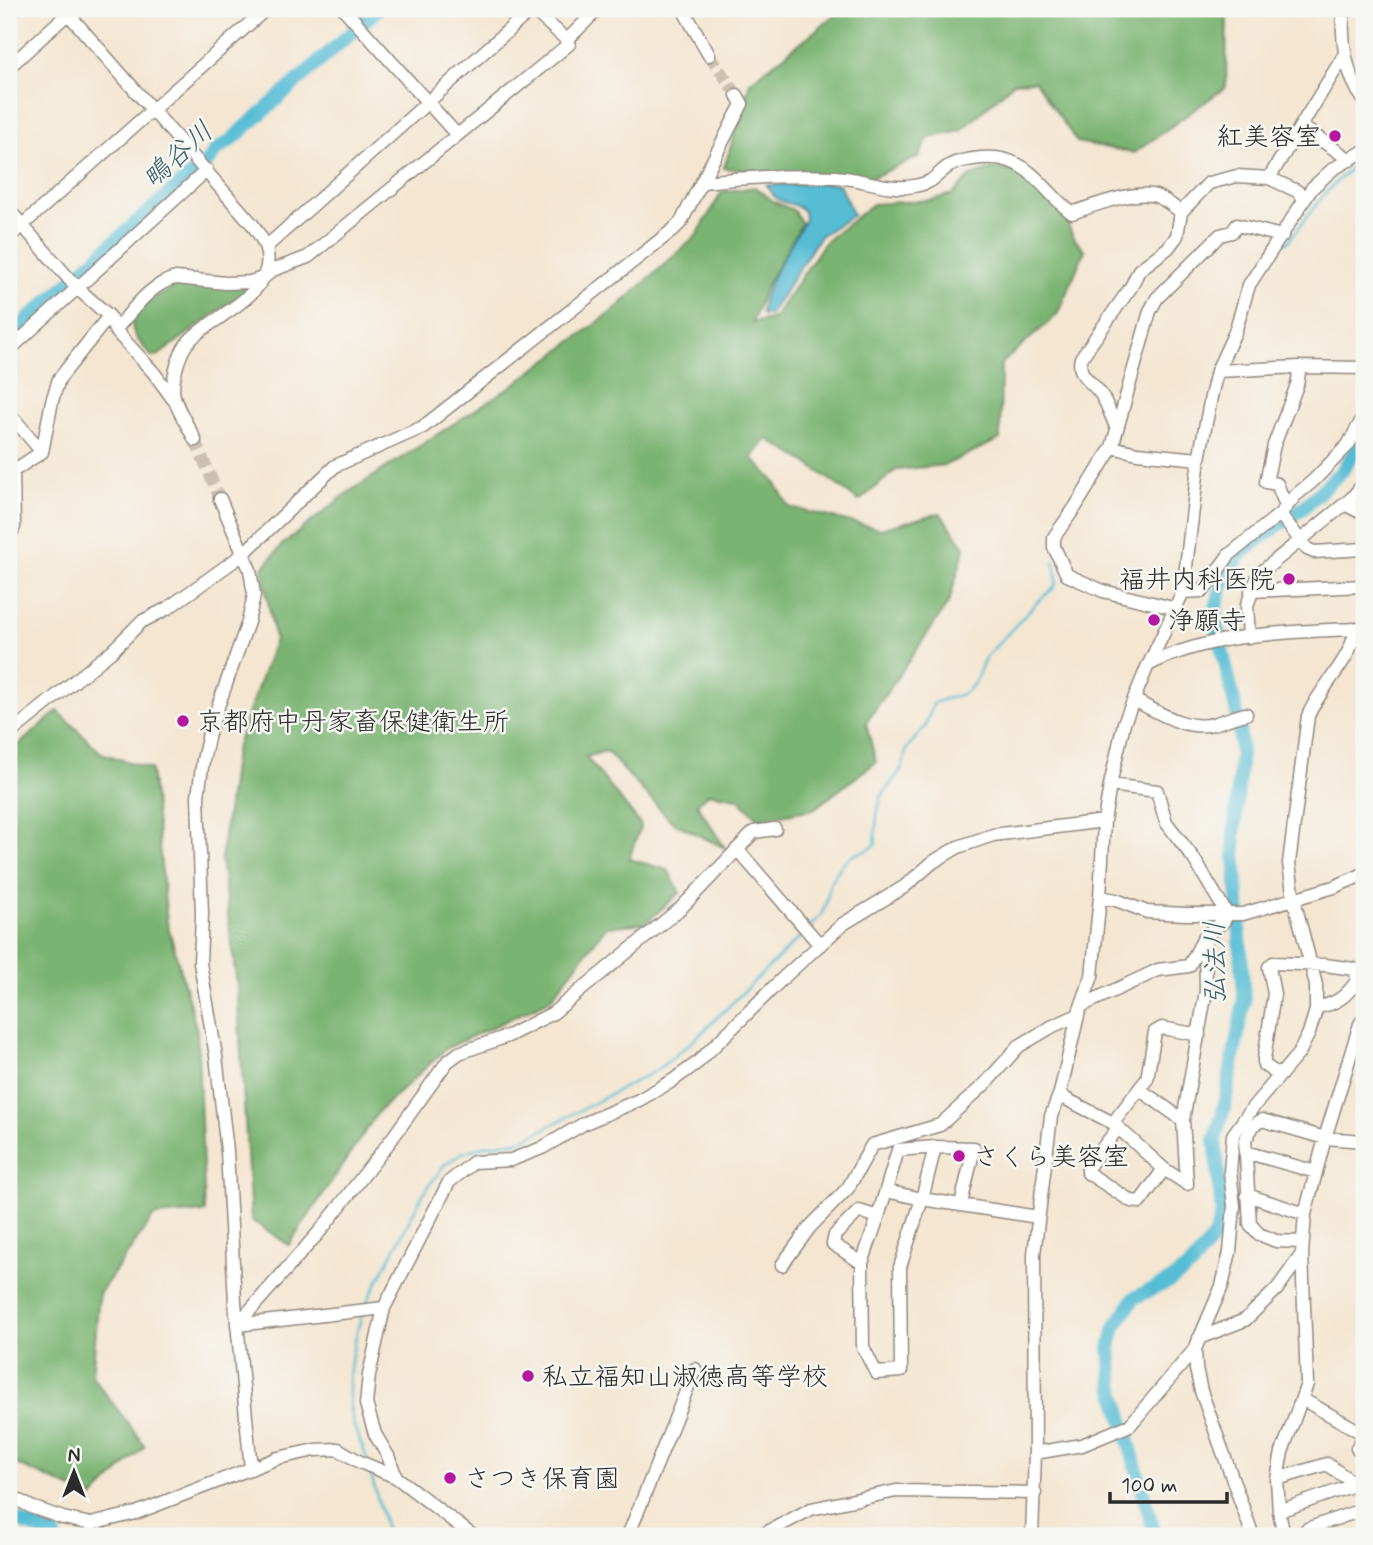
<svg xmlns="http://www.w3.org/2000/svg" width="1373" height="1545" font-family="Mynerve,'Klee One',sans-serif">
<rect width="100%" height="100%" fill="#f6f6f2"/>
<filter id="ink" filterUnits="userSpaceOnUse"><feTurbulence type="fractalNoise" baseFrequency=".0143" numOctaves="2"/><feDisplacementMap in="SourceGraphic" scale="14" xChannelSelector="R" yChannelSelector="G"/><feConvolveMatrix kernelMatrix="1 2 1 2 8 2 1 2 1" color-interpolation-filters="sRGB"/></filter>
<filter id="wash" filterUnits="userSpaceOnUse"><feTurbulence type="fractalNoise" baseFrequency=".00686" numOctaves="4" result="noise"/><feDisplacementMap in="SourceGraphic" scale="28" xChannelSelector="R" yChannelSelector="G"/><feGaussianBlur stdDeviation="1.57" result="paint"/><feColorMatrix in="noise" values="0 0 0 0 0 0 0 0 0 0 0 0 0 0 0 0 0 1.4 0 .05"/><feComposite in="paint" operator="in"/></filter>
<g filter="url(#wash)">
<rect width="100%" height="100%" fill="#f4e6d1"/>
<path fill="#7ab472" stroke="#52704e" stroke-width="2" d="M 843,9 L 1227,9 L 1226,87 L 1134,153 L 1077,142 L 1035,81 L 1014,82 L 961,131 L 928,138 L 919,157 L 864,181 L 724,168 L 750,82 Z
M 995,168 L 1019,172 L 1043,193 L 1065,218 L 1073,237 L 1085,250 L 1057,315 L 1001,364 L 1000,439 L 945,465 L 896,470 L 859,501 L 806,462 L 767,439 L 752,458 L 775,482 L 789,507 L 880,529 L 940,513 L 965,547 L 949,602 L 866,723 L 876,762 L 814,809 L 759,819 L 738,798 L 709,793 L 697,804 L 725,848 L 672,822 L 606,751 L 586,757 L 641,825 L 629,859 L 668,870 L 680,893 L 645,923 L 606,927 L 550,1000 L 447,1048 L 378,1112 L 289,1245 L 251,1220 L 237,986 L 221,859 L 235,751 L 275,639 L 262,569 L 282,545 L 346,494 L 513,385 L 613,311 L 697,235 L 722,192 L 755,187 L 774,202 L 793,210 L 802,223 L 765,288 L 752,323 L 774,318 L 825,242 L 873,204 L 931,200 L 953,194 L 970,176 Z
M 193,281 L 246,285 L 248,289 L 156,357 L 152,357 C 146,349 135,339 133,330 C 126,304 176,287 193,281 Z
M 58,711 L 101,753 L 151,769 L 167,922 L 197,1031 L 205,1212 L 154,1216 L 99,1294 L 92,1376 L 145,1446 L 93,1498 L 9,1461 L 9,753 Z"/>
<path fill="#57bdd5" stroke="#417480" stroke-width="2" d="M 830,183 L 839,184 L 853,215 L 820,236 L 770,314 L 762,315 C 757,297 795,238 805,220 L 804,211 C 787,197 780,210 767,185 Z"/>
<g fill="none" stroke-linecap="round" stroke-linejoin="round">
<path stroke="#57bdd5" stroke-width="2.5" d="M 1284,242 L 1287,243 L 1326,192 L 1358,161
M 811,925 C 835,906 821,892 836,873 C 840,867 845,860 851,856 C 859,851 868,853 875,845 L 877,815 L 881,797 L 902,768 L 907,748 L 925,727 L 933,704 C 944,697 961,698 970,688 C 978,681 980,666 986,657 L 1037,602 L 1054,588 L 1057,581 L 1054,561
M 365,1306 L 422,1196 L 444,1165 L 462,1153 L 484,1146 L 523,1140 L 657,1070 L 694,1040 L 804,933
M 362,1315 C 351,1348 344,1390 353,1423 C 356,1435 363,1446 367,1459
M 370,1472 L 388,1536"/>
<path stroke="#57bdd5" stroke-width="14" d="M 9,336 C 77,277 142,215 211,158 L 215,151 L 230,141 L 378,9
M 9,1517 L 55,1536
M 1155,1536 L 1113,1385 L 1110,1348 L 1115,1327 L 1134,1298 L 1170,1281 L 1192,1265 L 1215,1236 L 1222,1213 L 1215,1139 L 1224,1108 L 1244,1001 L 1234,835 L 1241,754 L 1239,723 L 1218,632 L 1216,608 L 1222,585 L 1238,557 L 1251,545 L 1304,507 L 1342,471 L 1364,437"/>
</g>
</g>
<g filter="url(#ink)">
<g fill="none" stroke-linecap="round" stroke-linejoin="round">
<path stroke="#ccc1b0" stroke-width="12" stroke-dasharray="12 6" stroke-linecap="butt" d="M 709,55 L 737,95
M 195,440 L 220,499"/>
<g stroke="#90887e" stroke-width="15">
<path id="minor" d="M 64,9 L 253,225 C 257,232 264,240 266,249 C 280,298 200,319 184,348 C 178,359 173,377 173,390 C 174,406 188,425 195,440
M 344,9 L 457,135
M 532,9 L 567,40
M 683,9 L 709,55
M 1344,9 C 1340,37 1346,77 1364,100
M 9,67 L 73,9
M 1301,126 L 1350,160
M 1269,178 L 1345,54
M 702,182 C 746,177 790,175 835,177 C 861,178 888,191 914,186 C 934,182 932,179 946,168 C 957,159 988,156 1002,159 C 1035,166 1047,195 1072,213 C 1092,206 1139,188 1158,197 C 1166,200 1174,207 1181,212
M 9,210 L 77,288 L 109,316 L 115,330 L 154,373 L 173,399
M 9,237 L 266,9
M 266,247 L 532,9
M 115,330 C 133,311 149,284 176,278 L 226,283 L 250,282 L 263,278 L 273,270 L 308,257 L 569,44 L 567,40 L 598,9
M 9,350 L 207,170
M 1217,371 L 1300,367 L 1364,368
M 9,413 L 42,452
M 1117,429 C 1112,418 1108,406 1102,396 C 1094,382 1076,377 1081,358 L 1131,287 L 1139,270 L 1168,248 L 1177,236 L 1181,212 L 1209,183 L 1237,176 L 1269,178 L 1297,191 L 1304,198
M 1112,447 L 1137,453 L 1199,459
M 220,499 L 250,570 L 254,595 L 248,622 L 210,729 L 203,760 L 198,796 L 202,914 L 200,963 L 216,1056 L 227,1151 L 235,1302 L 251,1469
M 1344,504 L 1356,510 L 1364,509
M 1286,506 L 1277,484 L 1266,482 L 1274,445 L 1297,385 L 1300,367
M 1280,514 L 1307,549 L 1314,552 L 1364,549
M 9,538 L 14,527 L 13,471 L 42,452 L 52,401 L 59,379 L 109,316
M 1251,591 L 1364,586
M 1183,592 L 1203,591 L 1229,555 L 1280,514 L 1296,495 L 1313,481 L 1348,445 L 1364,416
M 1177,609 L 1103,591 L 1067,575 L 1054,547 L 1054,537 L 1076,506 L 1112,447 L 1150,311 L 1157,298 L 1220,235 L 1232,232 L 1237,225 L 1282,236
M 1249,637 L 1247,605 L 1259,574 L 1352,498 L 1364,483
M 1149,664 L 1183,592 L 1199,459 L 1211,397 L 1217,371 L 1235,332 L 1249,285 L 1312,188 L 1333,169 L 1364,151
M 1134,700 C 1158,712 1186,731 1213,724 C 1224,721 1235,716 1246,714
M 9,734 L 112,651 L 141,622 L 168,608 L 242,555 L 335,466 L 423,427 L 673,230 L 681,222 L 742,104 L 737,95
M 737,849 L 820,945
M 1100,897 L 1116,900 L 1147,912 L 1185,914 L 1243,914 L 1334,887 L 1364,874
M 1083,1005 L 1158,970 L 1189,966 L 1205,936
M 1279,1075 L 1264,1065 L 1264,1059 L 1274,994 L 1269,967 L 1273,963 L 1325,965 L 1354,969 L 1358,979 C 1347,996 1336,1005 1316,1007
M 1139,1089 L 1183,1120
M 1060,1093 L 1066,1099 L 1113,1123 L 1164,1169 L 1187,1184 L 1183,1120 L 1206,991 L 1205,936 L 1224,921 L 1227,914 L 1194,859 L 1166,822 L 1157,791 L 1110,785
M 1113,1123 L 1147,1079 L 1155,1032 L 1162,1028 L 1199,1035
M 1118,1128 L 1088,1167 L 1088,1173 L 1131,1201 L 1140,1202 L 1164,1169
M 935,1147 L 974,1148 L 961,1204
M 1245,1152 L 1316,1172
M 886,1191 L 922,1199 L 935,1147 L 898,1150 L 878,1217 L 862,1263 L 863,1347 L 876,1373 L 901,1371 L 900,1267 L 922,1199 L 1038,1217
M 1247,1195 L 1305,1214
M 1303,1242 L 1276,1241 L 1259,1234 L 1250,1224 L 1245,1140 L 1254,1125 L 1262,1120 L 1325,1138 L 1364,1141
M 862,1263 L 833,1244 L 835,1235 L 859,1211 L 878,1217
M 782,1265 L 810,1227 L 848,1188 L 872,1145 L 940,1125 L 985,1084 L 1019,1046 L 1053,1026 L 1078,1015
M 237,1325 L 321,1230 L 391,1140 L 447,1062 L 459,1053 L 508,1036 L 553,1013 L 682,907 L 754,832 L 775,829
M 237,1325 L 384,1308
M 1199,1338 L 1245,1320 L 1277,1289 L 1302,1254
M 1302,1399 L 1362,1433 L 1362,1440 L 1357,1448
M 1035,1453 L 1082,1445 L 1130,1425 L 1195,1349
M 396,1477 L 388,1456 L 375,1434 L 366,1404 L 369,1375 L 384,1308 L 449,1182 L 474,1162 L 511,1160 L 542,1148 L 585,1123 L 639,1100 L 672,1081 L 697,1063 L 784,977 L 843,924 L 904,887 L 933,862 L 958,847 L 993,835 L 1104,821
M 1277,1479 L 1327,1464 L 1355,1484
M 9,1495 L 31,1507 L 63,1518 L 91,1524 L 136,1513 L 278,1458 L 315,1450 L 338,1449 L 360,1462 L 396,1477 L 473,1536
M 1279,1511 L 1360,1483 L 1364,1478
M 628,1536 L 695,1369
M 760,1536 L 811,1509 L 896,1491 L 1035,1493
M 1032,1536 L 1035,1453 L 1034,1254 L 1051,1116 L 1060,1093 L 1078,1015 L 1092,976 L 1100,897 L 1104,821 L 1110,785 L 1124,723 L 1148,665 C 1211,633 1287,632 1356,629
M 1253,1536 L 1201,1391 L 1196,1369 L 1195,1349 L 1222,1286 L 1230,1252 L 1234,1206 L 1230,1172 L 1233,1135 L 1253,1107 L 1299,1053 L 1309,1033 L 1316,1010 L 1316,985 L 1294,900 L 1289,863 L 1308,716 C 1321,685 1350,663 1356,629 L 1364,629
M 1284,1536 L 1279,1511 L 1277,1479 L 1282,1452 L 1307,1384 L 1302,1253 L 1305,1214 L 1325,1138 L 1360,1024 L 1364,1019
M 1301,1536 L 1307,1529 L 1364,1509"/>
</g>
<use href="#minor" stroke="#fff" stroke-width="12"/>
</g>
</g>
<g fill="#b5179e" stroke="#f6f6f2" stroke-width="2.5">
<circle cx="1335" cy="136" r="7"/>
<circle cx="1289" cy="579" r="7"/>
<circle cx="1154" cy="620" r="7"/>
<circle cx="183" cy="721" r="7"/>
<circle cx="959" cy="1156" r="7"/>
<circle cx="528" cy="1376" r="7"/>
<circle cx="450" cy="1478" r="7"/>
</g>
<g text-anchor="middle" stroke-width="5" stroke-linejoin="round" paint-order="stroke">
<g font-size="26" fill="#2b2b2b" stroke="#f6f6f2" text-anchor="start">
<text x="1321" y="145" text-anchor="end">紅美容室</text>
<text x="1275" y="588" text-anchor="end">福井内科医院</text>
<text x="1168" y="629">浄願寺</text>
<text x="197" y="730">京都府中丹家畜保健衛生所</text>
<text x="973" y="1165">さくら美容室</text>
<text x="542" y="1385">私立福知山淑徳高等学校</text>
<text x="464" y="1487">さつき保育園</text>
</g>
<g font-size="28" font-style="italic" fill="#3a5e66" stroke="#f6f6f2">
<text transform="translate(177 154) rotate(-42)" y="10">鴫谷川</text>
<text transform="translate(1214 963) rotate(-91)" y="10">弘法川</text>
</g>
</g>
<rect width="1373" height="1545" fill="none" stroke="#f6f6f2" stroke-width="35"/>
<g transform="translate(74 1472)" stroke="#f6f6f2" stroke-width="5" paint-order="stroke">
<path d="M0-5L12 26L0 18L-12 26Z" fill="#2b2b2b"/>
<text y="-10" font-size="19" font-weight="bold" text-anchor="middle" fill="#2b2b2b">N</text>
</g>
<path d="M1110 1492v10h117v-10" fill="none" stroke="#2b2b2b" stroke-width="3.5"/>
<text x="1121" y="1492" font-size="21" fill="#2b2b2b" stroke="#f6f6f2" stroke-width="5" paint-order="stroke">100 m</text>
</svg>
